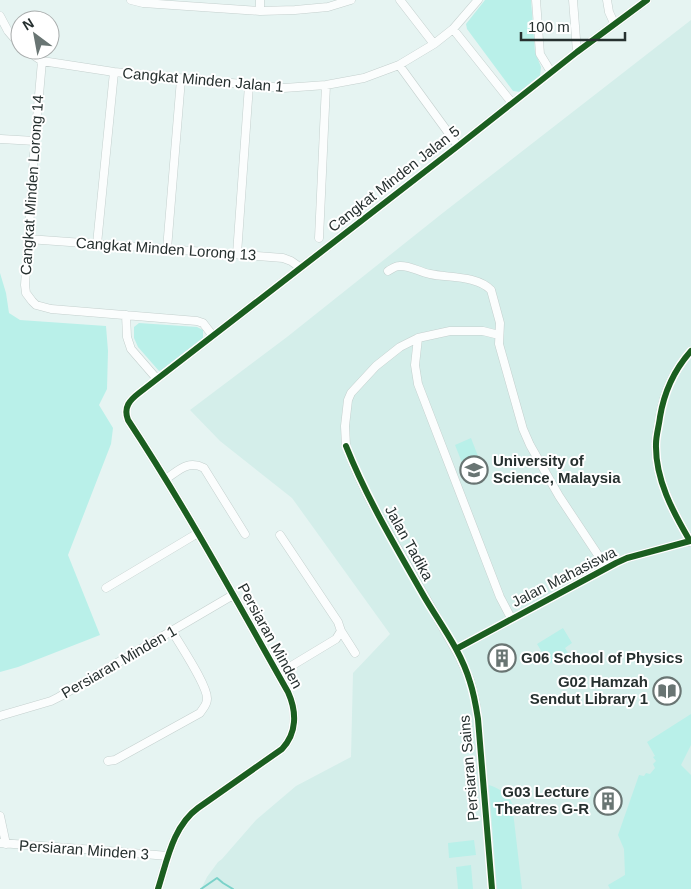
<svg xmlns="http://www.w3.org/2000/svg" width="691" height="889" font-family="Arial,sans-serif">
<rect width="100%" height="100%" fill="#e6f4f2"/>
<path fill="#d4eeea" d="M 691,20 L 691,889 L 201,889 L 207,877 L 218,862 L 222,859 L 256,820 L 296,786 L 351,757 L 353,673 L 390,634 L 292,498 L 220,441 L 190,410 L 287,337 L 444,212 Z"/>
<path fill="#b9f0e9" d="M 485,0 L 531,0 L 535,52 L 541,67 L 540,76 L 520,92 L 513,91 L 467,29 L 466,24 Z
M 0,273 L 6,293 L 9,313 L 20,320 L 106,326 L 108,351 L 107,389 L 99,405 L 113,428 L 111,444 L 68,555 L 100,635 L 18,667 L 0,672 Z
M 139,323 L 197,327 L 203,330 L 203,338 L 201,341 L 162,370 L 159,371 L 138,347 L 134,338 L 134,327 Z
M 471,438 L 481,464 L 465,470 L 455,445 Z
M 563,628 L 572,643 L 565,648 L 568,653 L 549,664 L 537,644 Z
M 691,714 L 691,745 L 681,765 L 691,775 L 691,889 L 610,889 L 608,885 L 625,875 L 624,849 L 618,835 L 639,775 L 644,776 L 646,773 L 650,774 L 655,768 L 653,764 L 656,761 L 653,757 L 655,756 L 647,742 Z
M 489,785 C 498,788 507,793 512,803 L 522,889 L 497,889 Z
M 474,840 L 476,855 L 449,858 L 448,843 Z
M 471,865 L 473,889 L 458,889 L 456,867 Z"/>
<g fill="none" stroke-linecap="round" stroke-linejoin="round">
<path stroke="#7ad2c9" stroke-width="2" d="M 201,889 L 217,878 L 223,883 L 233,889"/>
<g stroke="#c4d0ce" stroke-width="9">
<path id="minor" d="M 131,0 L 143,3 L 260,11 L 295,10 L 328,7 L 351,0
M 260,0 L 260,11
M 400,0 L 434,44
M 536,0 L 540,54 L 551,72
M 573,0 L 577,52
M 607,0 L 609,12 L 614,23
M 0,16 L 8,31 L 20,45
M 453,29 L 512,103
M 26,50 L 42,61 L 114,72 L 284,88 L 326,85 L 364,78 L 399,65 L 434,44 L 453,29 L 478,0
M 42,61 L 35,141 L 25,285 L 26,293 L 32,301 L 36,305 L 51,309 L 197,321 L 203,323 L 213,336
M 399,65 L 458,146
M 1,139 L 35,141
M 319,238 L 326,85
M 28,239 L 167,249 L 283,258 L 291,261 L 301,268
M 97,244 L 114,72
M 167,249 L 181,79
M 237,254 L 249,85
M 388,271 C 392,269 395,266 399,266 C 410,265 419,272 430,274 C 447,278 477,275 491,290 L 500,323 L 499,344 L 523,429 L 530,445 L 559,496 L 606,567
M 126,315 L 127,337 L 131,349 L 157,379
M 418,338 L 415,365 L 418,384 L 500,597 L 511,618
M 691,351 C 675,369 664,392 660,416 C 659,425 656,434 656,442 C 654,476 674,515 691,542
M 166,479 C 179,470 188,460 204,468 L 245,534
M 106,588 L 198,533
M 341,631 L 355,653
M 456,649 L 616,563 L 627,558 L 690,541
M 278,674 L 336,639 L 341,631 L 338,622 L 280,535
M 0,716 L 51,701 L 59,697 L 233,595
M 108,761 L 115,760 L 200,713 C 203,708 207,705 207,699 C 208,686 180,645 172,631
M 0,816 L 6,844
M 0,843 L 96,850 L 168,856
M 158,889 C 167,861 173,826 198,808 L 282,749 C 297,733 297,712 288,692 C 236,600 186,508 128,420 C 123,407 130,400 139,393 L 458,146 L 577,52 L 647,0
M 492,889 L 478,719 L 475,700 L 470,680 L 459,656 L 370,500 L 357,473 L 346,446 L 345,426 L 348,400 L 351,393 L 376,366 L 400,347 L 418,338 L 450,331 L 483,331 L 499,335"/>
</g>
<use href="#minor" stroke="#fbfdfd" stroke-width="8"/>
<g stroke="#fff" stroke-width="9">
<path id="cycleway" d="M 346,446 C 367,499 397,549 425,598 C 441,625 461,651 470,682 C 474,694 476,706 478,719 L 492,889
M 456,649 L 616,563 L 627,558 L 690,541 C 673,512 655,479 656,444 C 656,435 659,426 660,417 C 664,393 674,370 691,351
M 158,889 C 167,861 173,826 198,808 L 282,749 C 297,733 297,712 288,692 C 236,600 186,508 128,420 C 123,407 130,400 139,393 L 458,146 L 577,52 L 647,0"/>
</g>
<use href="#cycleway" stroke="#1b5e20" stroke-width="6"/>
</g>
<defs>
<g id="university-ring" transform="scale(1.4375)"><circle r="9.5" fill="#fff" stroke="#697573" stroke-width="1.5"/><path d="M0-5L7-2L0 1L-7-2ZM-4 1L0 2.5L4 1V4Q0 6-4 4Z" fill="#697573"/></g>
<g id="building-ring" transform="scale(1.4375)"><circle r="9.5" fill="#fff" stroke="#697573" stroke-width="1.5"/><path d="M-4-6H4V6H1V3H-1V6H-4ZM-2.5-4.3h1.7v1.8h-1.7ZM.8-4.3h1.7v1.8H.8ZM-2.5-1h1.7V.8h-1.7ZM.8-1h1.7V.8H.8Z" fill="#697573"/></g>
<g id="library-ring" transform="scale(1.4375)"><circle r="9.5" fill="#fff" stroke="#697573" stroke-width="1.5"/><path d="M-6-4Q-3-5.5-.7-3.5V5Q-3 3-6 4ZM6-4Q3-5.5 .7-3.5V5Q3 3 6 4Z" fill="#697573"/></g>
</defs>
<g fill-rule="evenodd">
<use href="#university-ring" x="474" y="470"/>
<use href="#building-ring" x="502" y="658"/>
<use href="#library-ring" x="667" y="691"/>
<use href="#building-ring" x="608" y="801"/>
</g>
<g text-anchor="middle" stroke-width="4" stroke-linejoin="round" paint-order="stroke">
<g font-size="15" fill="#26302f" stroke="#fff">
<text transform="translate(203 80) rotate(5)" y="5">Cangkat Minden Jalan 1</text>
<text transform="translate(394 179) rotate(-38)" y="5">Cangkat Minden Jalan 5</text>
<text transform="translate(32 185) rotate(-86)" y="5">Cangkat Minden Lorong 14</text>
<text transform="translate(166 249) rotate(4)" y="5">Cangkat Minden Lorong 13</text>
<text transform="translate(409 543) rotate(61)" y="5">Jalan Tadika</text>
<text transform="translate(564 577) rotate(-27)" y="5">Jalan Mahasiswa</text>
<text transform="translate(270 636) rotate(61)" y="5">Persiaran Minden</text>
<text transform="translate(119 662) rotate(-30)" y="5">Persiaran Minden 1</text>
<text transform="translate(469 768) rotate(-95)" y="5">Persiaran Sains</text>
<text transform="translate(84 850) rotate(4)" y="5">Persiaran Minden 3</text>
</g>
<g font-size="15" font-weight="bold" fill="#26302f" stroke="#fff" text-anchor="start">
<text x="493" y="466">University of<tspan x="493" dy="17">Science, Malaysia</tspan></text>
<text x="521" y="663">G06 School of Physics</text>
<text x="648" y="687" text-anchor="end">G02 Hamzah<tspan x="648" dy="17">Sendut Library 1</tspan></text>
<text x="589" y="797" text-anchor="end">G03 Lecture<tspan x="589" dy="17">Theatres G-R</tspan></text>
</g>
</g>
<g transform="translate(35 35) rotate(328)"><circle r="24" fill="#ffffff" stroke="#a8acac"/>
<path d="M0-4L9 19L0 12L-9 19Z" fill="#697573"/>
<text y="-8" font-size="14" font-weight="bold" text-anchor="middle" fill="#26302f">N</text>
</g>
<path d="M521 32v8h104v-8" fill="none" stroke="#26302f" stroke-width="2.5"/>
<text x="528" y="32" font-size="15" fill="#26302f" stroke="#ffffff" stroke-width="4" paint-order="stroke">100 m</text>
</svg>
